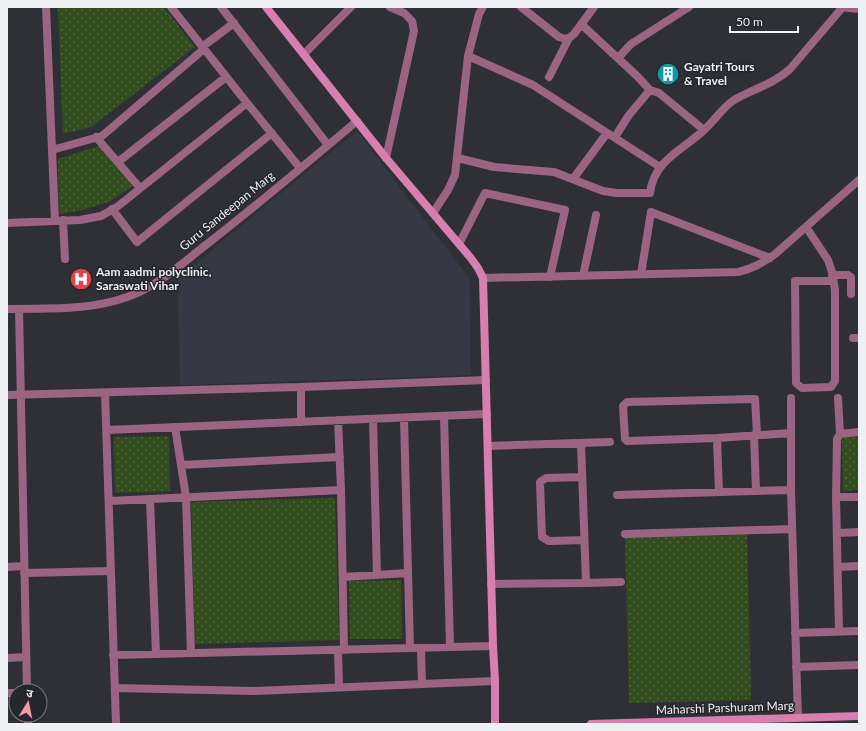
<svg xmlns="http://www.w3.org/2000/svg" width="866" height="731" font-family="Lato,'Noto Sans Devanagari',sans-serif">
<defs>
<pattern id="grass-dots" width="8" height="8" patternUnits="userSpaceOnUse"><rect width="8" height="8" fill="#324d1d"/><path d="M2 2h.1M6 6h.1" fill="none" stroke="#50673e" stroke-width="1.8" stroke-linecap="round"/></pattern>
</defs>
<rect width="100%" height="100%" fill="#2f3036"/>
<path fill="#363945" d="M 357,131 L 469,278 L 471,375 L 180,385 L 178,278 Z"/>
<path fill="url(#grass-dots)" d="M 58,7 L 164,7 L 195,47 L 91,127 L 63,134 Z
M 101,145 L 134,185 L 109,202 L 78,211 L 59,214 L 58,159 Z
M 169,436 L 170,491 L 115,493 L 114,437 Z
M 859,437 L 859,490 L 843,491 L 842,438 Z
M 335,498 L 339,640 L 195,644 L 191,502 Z
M 747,531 L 751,700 L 629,703 L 625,534 Z
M 401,580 L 402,639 L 350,639 L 349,581 Z"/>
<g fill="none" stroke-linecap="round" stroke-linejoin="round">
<path stroke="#9c6483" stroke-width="8" d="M 46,7 L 55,221
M 171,7 L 247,103 L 300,168
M 221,7 L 328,145
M 521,7 L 559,37 L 565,39 L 569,38
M 840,7 L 859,9
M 581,24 L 637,76 L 650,90
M 202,47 L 234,23
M 304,54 L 351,7
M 468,56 L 533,85 L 660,167
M 618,58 L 631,44 L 689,7
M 549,77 L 569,38 L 574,34 L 594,7
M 96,137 L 140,188
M 615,137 L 629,115 L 650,90 L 659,93 L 704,130
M 52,150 L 102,136 L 204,49
M 386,158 L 414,31 L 412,21 L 404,13 L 390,7
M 458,158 L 494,167 L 554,172 L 603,191 L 617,193 L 650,193 C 654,160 683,150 704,130 C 715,120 722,108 734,100 C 753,89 774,84 790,69 L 842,8
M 118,162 L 226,77
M 573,179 L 607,133
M 112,209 L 137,242 L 272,133
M 433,213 L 448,190 L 455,175 L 468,56 L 479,14 L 483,7
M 63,220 L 65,259
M 7,223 L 80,220 L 101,216 L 117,207 L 247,103
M 806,227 L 828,260 L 832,272 L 835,290 L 835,381 L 831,387 L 802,388 L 796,383 L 795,281 L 833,281
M 459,244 L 485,193 L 565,210 L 550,277
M 641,274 L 651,212 L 770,258
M 832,275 L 848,275 L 851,277 L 851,294
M 583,276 L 596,215
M 483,278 L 738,272 C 752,269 762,263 774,255 L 859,180
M 7,309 C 47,308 89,311 127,297 C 156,287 179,266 202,248 C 255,207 306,164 357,121
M 19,309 L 27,691
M 853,338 L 859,338
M 105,393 L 116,724
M 7,395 L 301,387
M 791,398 L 791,490 L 798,718
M 838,398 L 840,434
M 444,416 L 450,647
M 404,418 L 410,648
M 373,419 L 377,575
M 338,420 L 341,490 L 344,650
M 301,422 L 301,387 L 486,380
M 175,427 L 186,497 L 191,653
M 107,430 L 487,414
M 754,435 L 756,491
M 757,435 L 755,399 L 627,402 L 623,406 L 625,439 L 627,441 L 717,438 L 791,433
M 717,438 L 719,492
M 488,446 L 610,442
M 181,465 L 340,457
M 582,477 L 546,478 L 540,482 L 542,537 L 549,541 L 584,540
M 617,495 L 791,490
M 836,497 L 859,497
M 150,499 L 156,654
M 109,501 L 341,490
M 837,533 L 859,532
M 625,534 L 792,529
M 7,567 L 24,566
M 838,567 L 859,566
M 24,573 L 111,571
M 343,577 L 408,573
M 586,583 L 621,582
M 491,584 L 586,583 L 581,443
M 839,631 L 836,497 L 837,439 L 840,434 L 859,432
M 795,633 L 859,631
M 421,648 L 422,684
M 338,650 L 339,687
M 113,655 L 493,646
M 7,658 L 26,657
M 796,667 L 859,665
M 115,688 L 255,691 L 495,681
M 7,693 L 16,693
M 28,715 L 28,724"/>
<path stroke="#d87eb1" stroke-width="8" d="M 266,7 L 386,158 L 470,257 L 478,268 L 483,278 L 493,646 L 495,681 L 495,724
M 591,724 L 859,716"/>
</g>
<defs>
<g id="building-disc" transform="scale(1.15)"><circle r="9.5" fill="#0f9aa8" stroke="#25272c"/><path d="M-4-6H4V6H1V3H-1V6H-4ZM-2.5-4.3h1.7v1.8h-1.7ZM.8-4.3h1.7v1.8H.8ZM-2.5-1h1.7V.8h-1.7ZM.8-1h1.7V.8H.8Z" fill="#fff"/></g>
<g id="hospital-disc" transform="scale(1.15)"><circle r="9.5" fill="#e0444e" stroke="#25272c"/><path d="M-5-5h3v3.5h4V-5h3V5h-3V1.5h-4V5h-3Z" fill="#fff"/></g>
</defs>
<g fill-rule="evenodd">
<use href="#building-disc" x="668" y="74"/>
<use href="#hospital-disc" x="81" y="279"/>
</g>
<g text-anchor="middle" stroke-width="3" stroke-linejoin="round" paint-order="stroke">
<g font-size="12" font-weight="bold" fill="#eff0f4" stroke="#25272c" text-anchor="start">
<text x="684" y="71">Gayatri Tours<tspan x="684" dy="14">&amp; Travel</tspan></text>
<text x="96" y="276">Aam aadmi polyclinic,<tspan x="96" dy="14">Saraswati Vihar</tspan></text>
</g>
<g font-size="12" fill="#eff0f4" stroke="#25272c">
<text transform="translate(227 211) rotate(-39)" y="4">Guru Sandeepan Marg</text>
<text transform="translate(725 708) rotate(-2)" y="4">Maharshi Parshuram Marg</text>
</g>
</g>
<rect width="866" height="731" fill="none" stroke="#eff0f4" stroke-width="16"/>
<g transform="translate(28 703) rotate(10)"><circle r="19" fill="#25272c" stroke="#76777c"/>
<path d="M0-3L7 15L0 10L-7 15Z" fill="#f49b9f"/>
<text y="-6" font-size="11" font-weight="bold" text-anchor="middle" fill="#eff0f4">उ</text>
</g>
<path d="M730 26v6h68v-6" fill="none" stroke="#eff0f4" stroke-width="2"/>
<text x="736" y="26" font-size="12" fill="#eff0f4" stroke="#25272c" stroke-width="3" paint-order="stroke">50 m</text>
</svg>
